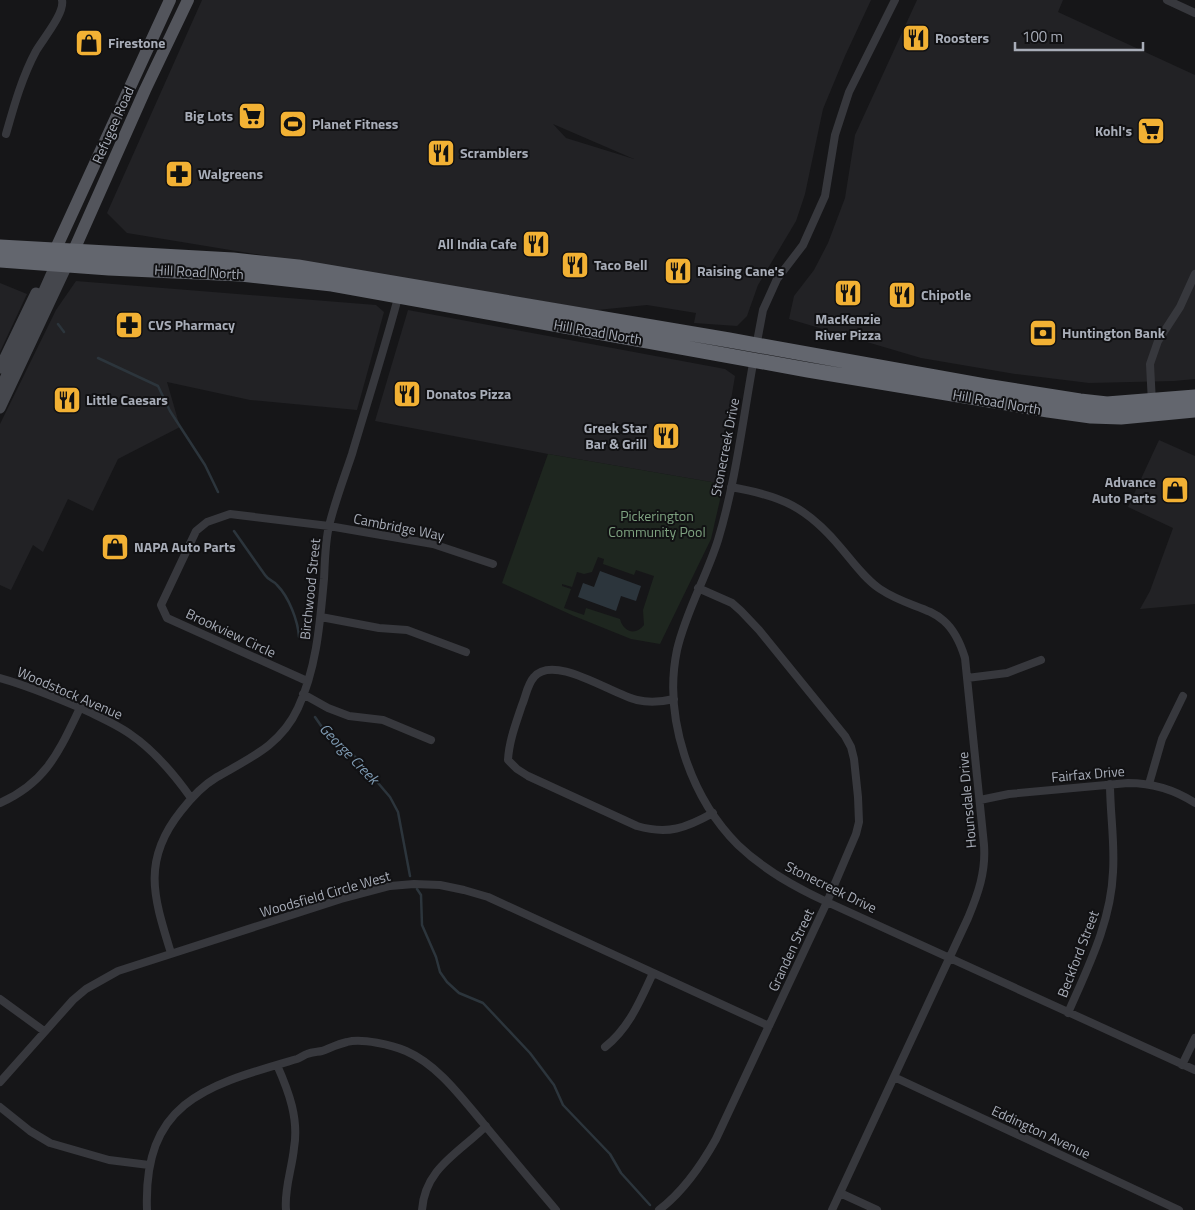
<svg xmlns="http://www.w3.org/2000/svg" width="1195" height="1210" font-family="'Titillium Web',sans-serif">
<rect width="100%" height="100%" fill="#161618"/>
<path fill="#222225" fill-rule="evenodd" d="M 202,0 L 871,0 L 845,56 L 823,109 L 805,194 L 796,221 L 758,285 L 747,316 L 737,326 L 694,323 L 696,313 L 647,305 L 597,310 L 127,233 L 107,213 ZM 553,124 L 634,159 L 566,138 Z
M 917,0 L 1063,0 L 1058,12 L 1195,75 L 1195,379 L 1174,381 L 1089,383 L 1015,374 L 921,358 L 789,319 L 794,296 L 814,270 L 828,243 L 845,198 L 855,135 Z
M 76,281 L 376,305 L 384,312 L 357,410 L 250,400 L 167,382 L 180,427 L 118,459 L 93,511 L 68,499 L 43,552 L 33,545 L 11,590 L 0,585 L 0,424 L 56,310 Z
M 0,283 L 27,294 L 0,352 Z
M 408,310 L 725,369 L 735,376 L 717,483 L 548,454 L 375,421 Z
M 1159,440 L 1195,456 L 1195,604 L 1140,609 L 1150,591 L 1173,528 L 1128,507 Z"/>
<path fill="#1e261f" fill-rule="evenodd" d="M 548,454 L 717,483 L 722,491 L 711,539 L 660,644 L 631,639 L 574,616 L 502,583 ZM 598,557 L 604,559 L 603,564 L 634,575 L 636,570 L 654,576 L 643,610 L 644,625 C 636,636 623,632 620,619 L 586,608 L 584,615 L 564,608 L 571,589 L 562,586 L 562,584 L 572,587 L 577,572 L 584,574 L 592,572 Z"/>
<path fill="#2c353c" d="M 600,571 L 641,586 L 636,601 L 621,596 L 616,611 L 578,597 L 583,583 L 594,587 Z"/>
<g fill="none" stroke-linecap="round" stroke-linejoin="round">
<path stroke="#2c353c" stroke-width="2.5" d="M 58,324 L 64,332
M 98,358 L 158,386 L 170,411 L 205,465 L 218,492
M 234,531 L 265,575 C 269,581 274,581 277,585 C 289,597 298,621 299,637
M 315,717 L 324,730 L 345,746 L 361,763 L 390,797 L 398,812 L 410,876
M 417,889 L 421,895 L 422,925 L 436,957 L 440,972 L 447,982 L 459,993 L 483,1003 L 530,1053 L 554,1085 L 563,1105 L 610,1154 L 621,1173 L 650,1205"/>
<path stroke="#37383d" stroke-width="8" d="M 1167,0 L 1195,13
M 6,134 C 14,106 22,77 36,51 C 43,39 65,13 62,0
M 756,347 L 763,310 L 777,279 L 803,245 L 825,196 L 835,135 L 849,92 L 895,0
M 754,358 C 743,418 736,481 718,540 C 706,578 686,611 677,650 C 663,717 690,797 738,845 C 764,870 795,887 827,902 L 1195,1070
M 1152,403 L 1150,364 L 1158,341 L 1180,307 L 1195,274
M 731,487 C 782,496 807,507 841,548 C 853,562 865,579 880,589 C 919,615 948,602 965,658 L 984,845 C 986,872 978,894 968,918 L 832,1210
M 321,617 L 379,628 L 407,630 L 466,652
M 0,678 C 29,686 55,697 83,709 C 99,717 116,724 130,734 C 155,751 174,774 191,798
M 967,678 L 1007,673 L 1041,660
M 307,681 L 167,618 L 161,605 L 196,531 L 207,522 L 230,514 L 329,526 L 433,544 L 493,564
M 303,694 L 328,708 L 349,716 L 383,720 L 431,740
M 674,699 C 661,702 650,703 637,700 C 613,695 554,653 534,677 C 527,685 526,696 522,705 C 516,723 509,741 508,760 L 517,769 L 528,776 L 637,826 C 668,835 686,828 713,813
M 1149,784 L 1162,739 L 1183,696
M 980,800 L 1009,794 L 1128,783 C 1153,783 1175,790 1195,803
M 0,803 C 47,782 59,751 80,708
M 171,953 C 154,898 141,861 181,811 C 191,798 202,786 217,777 C 250,758 281,745 298,708 C 317,667 320,622 324,579 C 325,561 325,543 329,526 C 335,501 344,478 352,454 C 368,400 385,347 399,294
M 0,999 L 44,1031
M 1068,1013 C 1088,967 1111,922 1113,872 C 1115,842 1110,813 1110,784
M 605,1047 C 629,1028 640,1001 653,973
M 277,1065 C 289,1092 299,1119 294,1148 C 292,1169 284,1189 286,1210
M 1182,1065 L 1195,1038
M 894,1077 L 1179,1210
M 0,1082 L 73,1000 L 86,989 L 118,971 L 341,899 L 390,886 L 414,884 L 440,885 L 464,890 L 488,897 L 769,1026
M 0,1107 L 30,1131 L 50,1143 L 109,1160 L 149,1165
M 840,1193 L 877,1210
M 147,1210 C 143,1100 208,1085 297,1059 C 300,1058 304,1055 307,1054 C 312,1052 317,1052 322,1051 C 330,1048 338,1044 347,1042 C 362,1038 392,1045 406,1051 C 438,1065 461,1097 483,1123 C 507,1152 531,1181 556,1210
M 422,1210 C 425,1168 459,1153 486,1126
M 659,1210 C 684,1191 701,1166 716,1139 L 827,902 L 856,834 L 859,822 L 858,797 L 854,759 L 851,747 L 845,736 L 759,630 L 741,611 L 732,603 L 698,588"/>
<path stroke="#45474d" stroke-width="11" d="M 0,368 L 36,293
M 0,390 L 59,257
M 0,408 L 70,259"/>
<path stroke="#53555c" stroke-width="12" d="M 52,257 L 170,0
M 70,259 L 145,90 L 188,0"/>
<path stroke="#63666e" stroke-width="15" d="M 0,247 L 233,260 L 298,267 L 729,340 L 985,386 L 1080,401 L 1107,404 L 1195,397
M 0,260 L 109,268 L 241,274 L 332,284 L 808,370 L 1048,410 L 1091,416 L 1121,417 L 1195,410"/>
</g>
<defs>
<g id="restaurant-square" transform="scale(1.4375)"><rect x="-9" y="-9" width="18" height="18" rx="4" fill="#f2b134" stroke="#111113"/><path d="M-5-6h1v4h1v-4h1v4h1v-4h1v5L-1.5 .5V6h-2V.5L-5-1ZM5-6V6H3V1.5H1.5Q1.5-4 5-6Z" fill="#111"/></g>
<g id="shop-square" transform="scale(1.4375)"><rect x="-9" y="-9" width="18" height="18" rx="4" fill="#f2b134" stroke="#111113"/><path d="M-5-2.5h2.3a2.7 3.5 0 0 1 5.4 0H5L5.5 6h-11ZM-1.5-2.5h3a1.5 2.3 0 0 0-3 0Z" fill="#111"/></g>
<g id="supermarket-square" transform="scale(1.4375)"><rect x="-9" y="-9" width="18" height="18" rx="4" fill="#f2b134" stroke="#111113"/><path d="M-6-5.5h2.5l.6 2H6L4.5 2H-2.5L-4.4-4H-6ZM-1.5 3.2a1.3 1.3 0 1 0 .1 0ZM3 3.2a1.3 1.3 0 1 0 .1 0Z" fill="#111"/></g>
<g id="stadium-square" transform="scale(1.4375)"><rect x="-9" y="-9" width="18" height="18" rx="4" fill="#f2b134" stroke="#111113"/><path d="M0-5a6.5 5 0 1 0 0 10a6.5 5 0 1 0 0-10ZM-3.5-1.8h7v3.6h-7Z" fill="#111"/></g>
<g id="pharmacy-square" transform="scale(1.4375)"><rect x="-9" y="-9" width="18" height="18" rx="4" fill="#f2b134" stroke="#111113"/><path d="M-2-6h4v4h4v4h-4v4h-4v-4h-4v-4h4Z" fill="#111"/></g>
<g id="bank-square" transform="scale(1.4375)"><rect x="-9" y="-9" width="18" height="18" rx="4" fill="#f2b134" stroke="#111113"/><path d="M-6-4H6V4H-6ZM0-2.3a2.3 2.3 0 1 0 0 4.6a2.3 2.3 0 1 0 0-4.6Z" fill="#111"/></g>
</defs>
<g fill-rule="evenodd">
<use href="#restaurant-square" x="916" y="38"/>
<use href="#shop-square" x="89" y="43"/>
<use href="#supermarket-square" x="252" y="116"/>
<use href="#stadium-square" x="293" y="124"/>
<use href="#supermarket-square" x="1151" y="131"/>
<use href="#restaurant-square" x="441" y="153"/>
<use href="#pharmacy-square" x="179" y="174"/>
<use href="#restaurant-square" x="536" y="244"/>
<use href="#restaurant-square" x="575" y="265"/>
<use href="#restaurant-square" x="678" y="271"/>
<use href="#restaurant-square" x="848" y="293"/>
<use href="#restaurant-square" x="902" y="295"/>
<use href="#pharmacy-square" x="129" y="325"/>
<use href="#bank-square" x="1043" y="333"/>
<use href="#restaurant-square" x="407" y="394"/>
<use href="#restaurant-square" x="67" y="400"/>
<use href="#restaurant-square" x="666" y="436"/>
<use href="#shop-square" x="1175" y="490"/>
<use href="#shop-square" x="115" y="547"/>
</g>
<g text-anchor="middle" stroke-width="4" stroke-linejoin="round" paint-order="stroke">
<g font-size="14" font-weight="bold" fill="#a8adb8" stroke="#111113" text-anchor="start">
<text x="935" y="43">Roosters</text>
<text x="108" y="48">Firestone</text>
<text x="233" y="121" text-anchor="end">Big Lots</text>
<text x="312" y="129">Planet Fitness</text>
<text x="1132" y="136" text-anchor="end">Kohl's</text>
<text x="460" y="158">Scramblers</text>
<text x="198" y="179">Walgreens</text>
<text x="517" y="249" text-anchor="end">All India Cafe</text>
<text x="594" y="270">Taco Bell</text>
<text x="697" y="276">Raising Cane's</text>
<text x="921" y="300">Chipotle</text>
<text x="848" y="324" text-anchor="middle">MacKenzie<tspan x="848" dy="16">River Pizza</tspan></text>
<text x="148" y="330">CVS Pharmacy</text>
<text x="1062" y="338">Huntington Bank</text>
<text x="426" y="399">Donatos Pizza</text>
<text x="86" y="405">Little Caesars</text>
<text x="647" y="433" text-anchor="end">Greek Star<tspan x="647" dy="16">Bar &amp; Grill</tspan></text>
<text x="1156" y="487" text-anchor="end">Advance<tspan x="1156" dy="16">Auto Parts</tspan></text>
<text x="134" y="552">NAPA Auto Parts</text>
</g>
<g font-size="14" fill="#a8adb8" stroke="#111113">
<text transform="translate(113 125) rotate(-66)" y="5">Refugee Road</text>
<text transform="translate(199 272) rotate(3)" y="5">Hill Road North</text>
<text transform="translate(598 332) rotate(10)" y="5">Hill Road North</text>
<text transform="translate(997 402) rotate(10)" y="5">Hill Road North</text>
<text transform="translate(725 447) rotate(-79)" y="5">Stonecreek Drive</text>
<text transform="translate(399 527) rotate(11)" y="5">Cambridge Way</text>
<text transform="translate(310 589) rotate(-84)" y="5">Birchwood Street</text>
<text transform="translate(231 633) rotate(25)" y="5">Brookview Circle</text>
<text transform="translate(70 693) rotate(23)" y="5">Woodstock Avenue</text>
<text transform="translate(1088 774) rotate(-5)" y="5">Fairfax Drive</text>
<text transform="translate(967 800) rotate(-95)" y="5">Hounsdale Drive</text>
<text transform="translate(831 887) rotate(26)" y="5">Stonecreek Drive</text>
<text transform="translate(325 894) rotate(-16)" y="5">Woodsfield Circle West</text>
<text transform="translate(791 950) rotate(-65)" y="5">Granden Street</text>
<text transform="translate(1078 954) rotate(-69)" y="5">Beckford Street</text>
<text transform="translate(1041 1132) rotate(25)" y="5">Eddington Avenue</text>
</g>
<g font-size="14" fill="#7fa381" stroke="#111113">
<text x="657" y="521">Pickerington<tspan x="657" dy="16">Community Pool</tspan></text>
</g>
<g font-size="15" font-style="italic" fill="#7f9bb3" stroke="#111113">
<text transform="translate(349 754) rotate(46)" y="5">George Creek</text>
</g>
</g>
<path d="M1015 42v8h128v-8" fill="none" stroke="#a8adb8" stroke-width="2.5"/>
<text x="1022" y="42" font-size="15" fill="#a8adb8" stroke="#111113" stroke-width="4" paint-order="stroke">100 m</text>
</svg>
